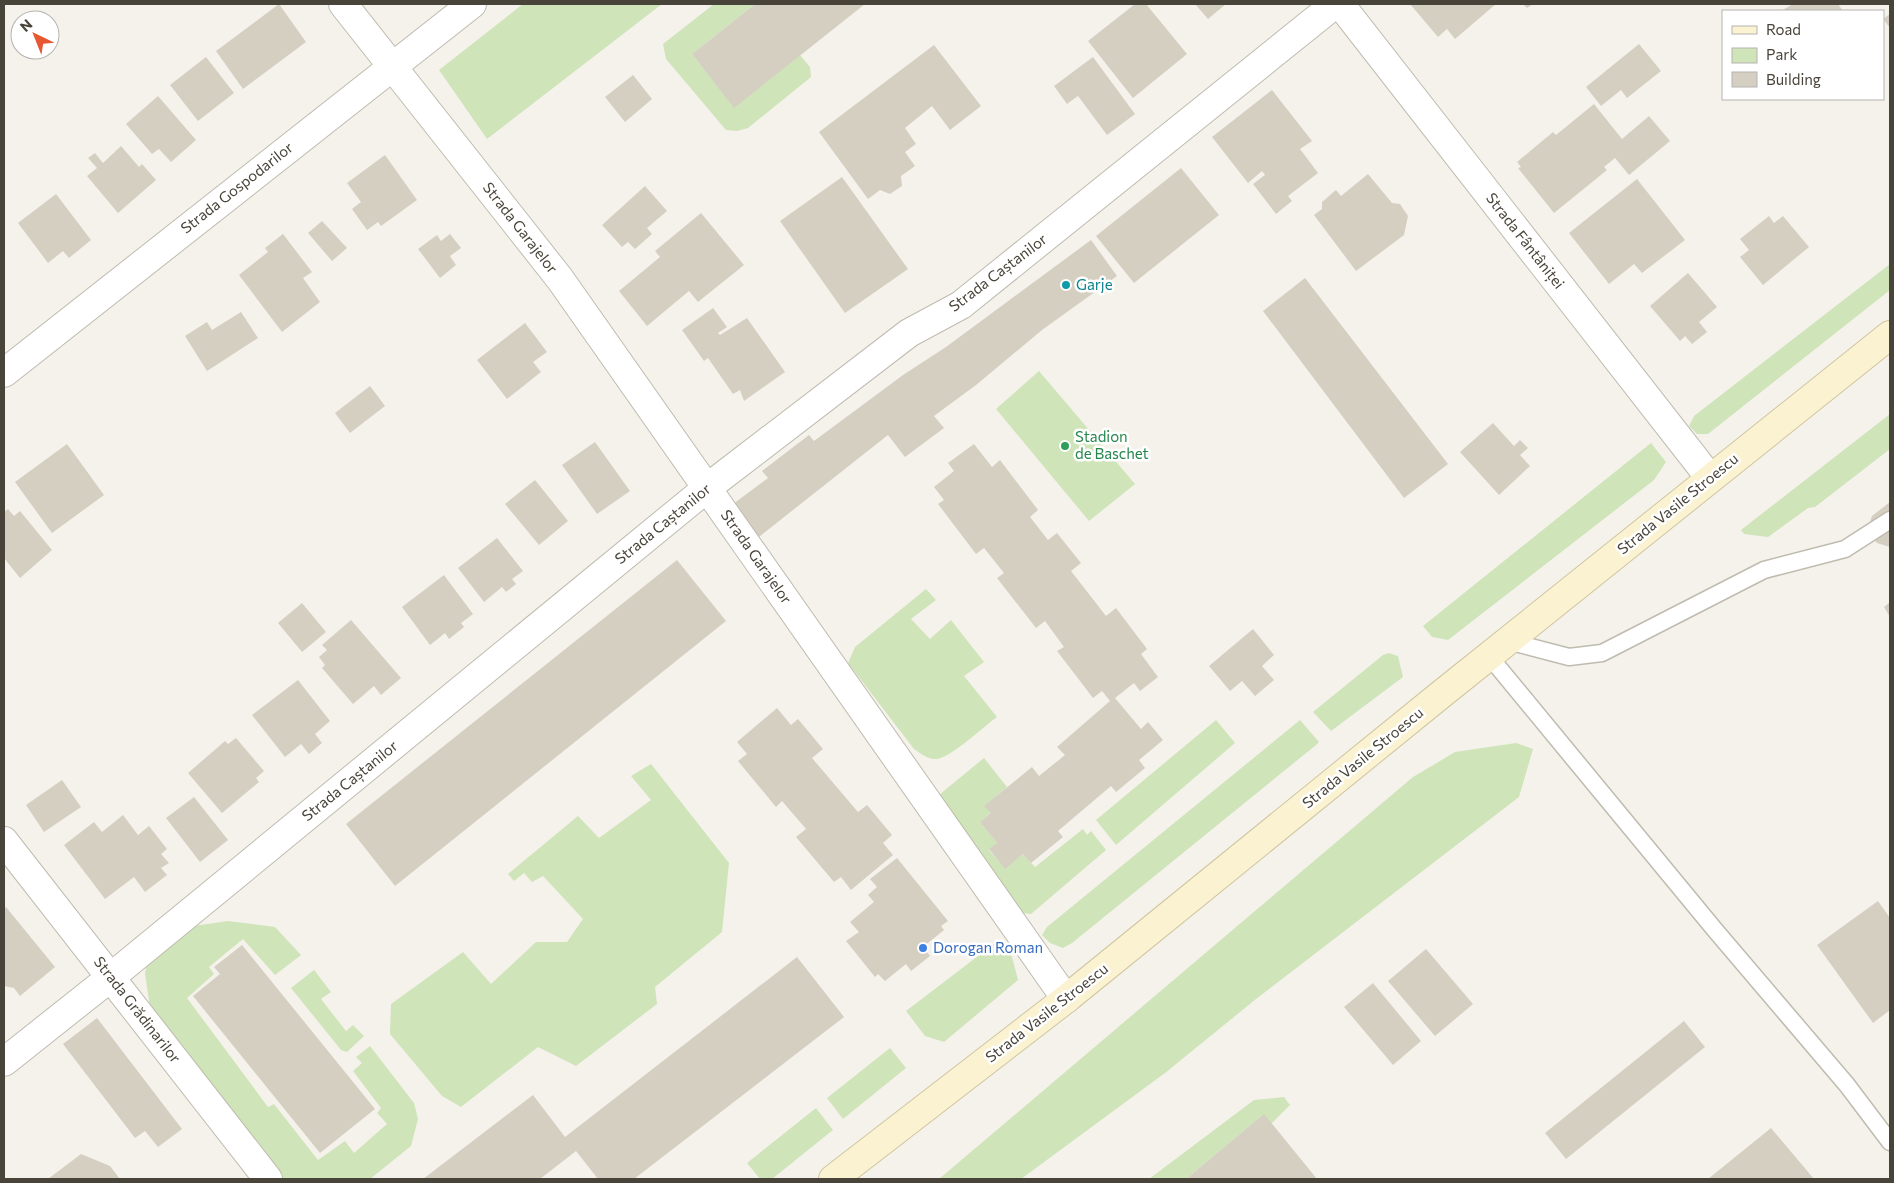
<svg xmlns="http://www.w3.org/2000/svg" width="1894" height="1183" font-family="Commissioner,sans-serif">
<rect width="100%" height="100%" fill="#f5f2ec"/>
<path fill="#cfe4b9" d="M 523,4 L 662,4 L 487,139 L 439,70 Z
M 714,4 L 755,4 L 692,54 L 734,107 L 800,55 L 810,67 L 811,77 L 748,128 L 737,131 L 726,130 L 666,59 L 663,44 Z
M 1890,264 L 1890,290 L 1708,434 L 1697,434 L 1689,426 L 1694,416 Z
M 1039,371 L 1135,484 L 1089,521 L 996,409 Z
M 1890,414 L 1890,449 L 1815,507 L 1808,508 L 1768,537 L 1744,534 L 1741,530 Z
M 1651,443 L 1666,462 L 1654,480 L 1448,640 L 1432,637 L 1423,626 Z
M 926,589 L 936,600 L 911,619 L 930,639 L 951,620 L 984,662 L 964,676 L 997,717 C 984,726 949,760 935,759 C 927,759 920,753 914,749 L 848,663 L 855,647 Z
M 1389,653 L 1398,656 L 1403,677 L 1331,731 L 1313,712 L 1383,655 Z
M 1216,720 L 1235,743 L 1116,845 L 1096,820 Z
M 1300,720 L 1319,742 L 1316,745 L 1072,943 L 1063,948 L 1050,943 L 1042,935 L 1047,927 Z
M 1516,743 L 1533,749 L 1519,797 L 1256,999 L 1165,1073 L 1021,1179 L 939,1179 L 1413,777 L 1455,752 Z
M 984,758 L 1007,787 L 985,806 L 991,813 L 980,822 L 997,843 L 989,850 L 1005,868 L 1023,854 L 1035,867 L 1083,829 L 1087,835 L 1091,831 L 1106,850 L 1031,914 L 1021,913 L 934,799 Z
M 651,764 L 729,863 L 722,932 L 655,987 L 657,1004 L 576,1066 L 538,1047 L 461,1107 L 442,1096 L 390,1034 L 391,1004 L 463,952 L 491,984 L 536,942 L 567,942 L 583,919 L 543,876 L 532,882 L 524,873 L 514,881 L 508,874 L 578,816 L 599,838 L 651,800 L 631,776 Z
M 228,921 L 275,927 L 301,955 L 275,975 L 243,939 L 209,967 L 214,974 L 187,998 L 268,1107 L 274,1104 L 318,1160 L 345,1141 L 354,1153 L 387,1124 L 377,1113 L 381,1108 L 353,1071 L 362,1063 L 356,1057 L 370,1046 L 414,1103 L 418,1119 L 411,1146 L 370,1179 L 282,1179 L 150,1007 L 145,974 L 147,961 L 180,928 Z
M 999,940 L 1012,957 L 1018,980 L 944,1042 L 925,1036 L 906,1011 Z
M 314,970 L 331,992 L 321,999 L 346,1031 L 353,1025 L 364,1036 L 347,1052 L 341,1050 L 291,988 Z
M 890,1048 L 906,1068 L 843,1119 L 827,1098 Z
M 1284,1097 L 1290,1105 L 1271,1124 L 1263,1115 L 1186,1179 L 1149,1179 L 1254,1100 Z
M 816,1108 L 833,1130 L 772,1179 L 760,1179 L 747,1163 Z"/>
<path fill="#d5cfc2" d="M 279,4 L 306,42 L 243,89 L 216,51 Z
M 755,4 L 865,4 L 734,108 L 692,54 Z
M 1135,4 L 1146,4 L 1187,54 L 1133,98 L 1088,41 Z
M 1195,4 L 1226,4 L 1208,19 Z
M 1410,4 L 1496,4 L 1455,39 L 1447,29 L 1438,37 Z
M 1523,4 L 1533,4 L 1527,8 Z
M 1793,4 L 1838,4 L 1843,11 L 1781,11 Z
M 1890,14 L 1890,28 L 1883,19 Z
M 1639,44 L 1661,71 L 1627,98 L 1621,90 L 1601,106 L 1586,87 Z
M 934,45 L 981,106 L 950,130 L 932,106 L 905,128 L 916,144 L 905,152 L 915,166 L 901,176 L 902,186 L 890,194 L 880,190 L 868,199 L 819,132 Z
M 206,57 L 234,93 L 198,121 L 170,85 Z
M 1093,57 L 1135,114 L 1107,135 L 1078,96 L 1067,104 L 1054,86 Z
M 633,75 L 652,99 L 625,122 L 605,97 Z
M 1272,90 L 1312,141 L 1300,149 L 1318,173 L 1288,196 L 1292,201 L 1276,214 L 1253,184 L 1265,175 L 1262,171 L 1248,183 L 1212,137 Z
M 158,96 L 196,140 L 171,162 L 159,149 L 152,154 L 126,124 Z
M 1594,104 L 1622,139 L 1649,116 L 1670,141 L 1629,175 L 1615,158 L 1604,167 L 1607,170 L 1554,213 L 1518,168 L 1521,167 L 1517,162 L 1553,132 L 1556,135 Z
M 121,146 L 139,167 L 142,164 L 156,180 L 118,213 L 87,176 L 97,168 L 88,158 L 95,153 L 103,163 Z
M 385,155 L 417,200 L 381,226 L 378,222 L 367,230 L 352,209 L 361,202 L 347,183 Z
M 1181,168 L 1219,215 L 1134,283 L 1096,236 Z
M 1368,174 L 1392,203 L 1400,204 L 1408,216 L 1404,235 L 1356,271 L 1314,215 L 1322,209 L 1322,202 L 1336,190 L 1341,196 Z
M 842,177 L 908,269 L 845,313 L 780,221 Z
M 1637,179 L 1685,240 L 1642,273 L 1634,264 L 1609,284 L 1569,233 Z
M 645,186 L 667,211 L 647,228 L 652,234 L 635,249 L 628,242 L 622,247 L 602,225 Z
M 56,194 L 91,240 L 69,258 L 63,251 L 48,263 L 18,223 Z
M 701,213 L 744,265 L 698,302 L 689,291 L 647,326 L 619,291 L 660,257 L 655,251 Z
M 1769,216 L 1774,223 L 1783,216 L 1809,247 L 1763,285 L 1740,257 L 1749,250 L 1740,239 Z
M 322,221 L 347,248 L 332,261 L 308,233 Z
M 283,234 L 312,272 L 303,278 L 320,302 L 282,332 L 239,275 L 268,252 L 265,248 Z
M 450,234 L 461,248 L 450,256 L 456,265 L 440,278 L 418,249 L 437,235 L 441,241 Z
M 1091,240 L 1117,276 L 1042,330 L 976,385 L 934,416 L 944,428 L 905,457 L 888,435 L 755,540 L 729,507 L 768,478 L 762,471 L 809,435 L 814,441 L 903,375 L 946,347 Z
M 1688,273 L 1717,307 L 1699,322 L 1707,332 L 1692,344 L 1685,336 L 1680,341 L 1650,306 Z
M 1305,278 L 1448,464 L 1404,498 L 1263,311 Z
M 713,308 L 727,327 L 718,333 L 720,335 L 747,318 L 785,372 L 744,401 L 740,390 L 733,394 L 708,358 L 704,361 L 682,330 Z
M 241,312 L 258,338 L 207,371 L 185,336 L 207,322 L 212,330 Z
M 525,323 L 547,352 L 533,362 L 541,372 L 507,399 L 477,360 Z
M 370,386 L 385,406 L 350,433 L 335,413 Z
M 1493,423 L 1514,446 L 1520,440 L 1528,448 L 1520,455 L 1530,466 L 1499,495 L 1460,452 Z
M 595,442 L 630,491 L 597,514 L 562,465 Z
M 67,444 L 104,495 L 52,533 L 15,482 Z
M 974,444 L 992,467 L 1000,460 L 1038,510 L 1030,517 L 1048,540 L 1057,533 L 1081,563 L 1071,571 L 1106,616 L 1116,608 L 1147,649 L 1141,654 L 1158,677 L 1140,691 L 1134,683 L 1115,698 L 1141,729 L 1148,722 L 1163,740 L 1139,760 L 1145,768 L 1116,792 L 1111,786 L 1058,831 L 1063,837 L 1031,863 L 1023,854 L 1005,869 L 989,849 L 997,843 L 980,822 L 991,813 L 984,806 L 1032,767 L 1039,776 L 1065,755 L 1057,747 L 1110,701 L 1102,691 L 1093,698 L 1057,651 L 1064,647 L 1045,621 L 1036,628 L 997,578 L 1004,573 L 984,548 L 976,554 L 938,504 L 944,500 L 934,487 L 954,471 L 948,463 Z
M 535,480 L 568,521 L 539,545 L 505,504 Z
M 1890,502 L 1890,547 L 1877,543 L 1867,531 L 1872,516 Z
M 8,509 L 14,516 L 20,511 L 52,550 L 20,578 L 4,558 L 4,512 Z
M 497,538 L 523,571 L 512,579 L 516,584 L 506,592 L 502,587 L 484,602 L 458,568 Z
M 677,560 L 726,621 L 395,886 L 346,824 Z
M 444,575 L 473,614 L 461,623 L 464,627 L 449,639 L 445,633 L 430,645 L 402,607 Z
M 1890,602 L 1890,617 L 1884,607 Z
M 302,603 L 326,632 L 302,652 L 278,623 Z
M 351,620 L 401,678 L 381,695 L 374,686 L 353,704 L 322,668 L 325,665 L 319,657 L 327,650 L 322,645 Z
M 1253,629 L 1274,655 L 1262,666 L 1274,680 L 1255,696 L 1242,681 L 1230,691 L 1209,666 Z
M 298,680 L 330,721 L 315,734 L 322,743 L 309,754 L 301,744 L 285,757 L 252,715 Z
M 777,708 L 791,725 L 798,719 L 823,749 L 812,758 L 858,812 L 867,805 L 892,835 L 883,843 L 893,855 L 851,890 L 841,877 L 834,882 L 796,837 L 806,829 L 782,801 L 776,807 L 738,761 L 747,754 L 737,742 Z
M 236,738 L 264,771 L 256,778 L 259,782 L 222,813 L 188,773 L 225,741 L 228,744 Z
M 62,780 L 81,807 L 44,832 L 26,805 Z
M 194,797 L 228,840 L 200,862 L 166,818 Z
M 123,815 L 138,835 L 149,826 L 167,849 L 161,854 L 169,863 L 161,868 L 167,875 L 145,892 L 134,877 L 105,899 L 64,845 L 94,822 L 102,832 Z
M 897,858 L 948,921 L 941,926 L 944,930 L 923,947 L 930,956 L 911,971 L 906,964 L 885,981 L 878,974 L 875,977 L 846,941 L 859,932 L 850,922 L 874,902 L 868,895 L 877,887 L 870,879 Z
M 1878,901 L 1890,918 L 1890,1010 L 1873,1023 L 1817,945 Z
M 6,907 L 55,967 L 20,996 L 14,988 L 4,986 L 4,909 Z
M 242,945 L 375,1109 L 320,1153 L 193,996 L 220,974 L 214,967 Z
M 1426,949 L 1473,1004 L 1435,1036 L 1388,981 Z
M 797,957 L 844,1017 L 634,1179 L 598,1179 L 576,1151 L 540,1179 L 423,1179 L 533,1095 L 565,1137 Z
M 1373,983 L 1421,1041 L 1393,1065 L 1344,1007 Z
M 97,1018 L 182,1129 L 158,1147 L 145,1131 L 135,1138 L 63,1044 Z
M 1684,1021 L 1705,1047 L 1566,1159 L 1545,1133 Z
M 1264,1114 L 1317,1179 L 1186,1179 Z
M 1771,1128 L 1814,1179 L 1708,1179 Z
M 81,1154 L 110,1166 L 120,1179 L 48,1179 Z"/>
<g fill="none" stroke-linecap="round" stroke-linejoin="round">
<g stroke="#bfbbaf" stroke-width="19">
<path id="service" d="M 1508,641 L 1569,657 L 1602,653 L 1764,570 L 1845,549 L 1890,520
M 1489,656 L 1715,930 L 1847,1085 L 1890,1142"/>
</g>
<g stroke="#bfbbaf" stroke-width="30">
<path id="minor" d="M 343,4 L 560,279 L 1066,999
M 1340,4 L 1710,478
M 4,373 L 472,4
M 4,841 L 268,1179
M 4,1062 L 111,977 L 707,488 L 909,333 L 961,305 L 1335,4"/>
</g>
<g stroke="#d0c6a0" stroke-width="30">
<path id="secondary" d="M 833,1179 L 1066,999 L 1444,692 L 1890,335"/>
</g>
<use href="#service" stroke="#fff" stroke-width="16"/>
<use href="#minor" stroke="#fff" stroke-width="28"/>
<use href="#secondary" stroke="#faf2d1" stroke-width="28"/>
</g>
<circle fill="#0f9aa8" stroke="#fff" stroke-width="2" cx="1066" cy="285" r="5"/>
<circle fill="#2e9e5b" stroke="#fff" stroke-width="2" cx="1065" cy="446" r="5"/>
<circle fill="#3f7fe0" stroke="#fff" stroke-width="2" cx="923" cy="948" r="5"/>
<g text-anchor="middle" stroke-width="5" stroke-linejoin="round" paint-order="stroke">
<g font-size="15" fill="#49443a" stroke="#fff">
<text transform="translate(237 188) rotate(-38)" y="5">Strada Gospodarilor</text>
<text transform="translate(520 228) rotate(52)" y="5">Strada Garajelor</text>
<text transform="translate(1525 241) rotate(52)" y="5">Strada Fântâniței</text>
<text transform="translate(998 273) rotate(-37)" y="5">Strada Caștanilor</text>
<text transform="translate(1678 504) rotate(-39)" y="5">Strada Vasile Stroescu</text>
<text transform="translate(663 524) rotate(-39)" y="5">Strada Caștanilor</text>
<text transform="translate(756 557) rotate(55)" y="5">Strada Garajelor</text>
<text transform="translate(1363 758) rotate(-39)" y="5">Strada Vasile Stroescu</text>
<text transform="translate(350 781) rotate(-39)" y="5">Strada Caștanilor</text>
<text transform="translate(137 1010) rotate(52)" y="5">Strada Grădinarilor</text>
<text transform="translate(1047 1013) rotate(-38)" y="5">Strada Vasile Stroescu</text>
</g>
<g font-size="15" fill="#0d838f" stroke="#fff" text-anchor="start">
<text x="1076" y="290">Garje</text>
</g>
<g font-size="15" fill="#27864d" stroke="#fff" text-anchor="start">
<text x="1075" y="442">Stadion<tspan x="1075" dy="17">de Baschet</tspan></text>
</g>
<g font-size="15" fill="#366cbe" stroke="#fff" text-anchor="start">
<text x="933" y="953">Dorogan Roman</text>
</g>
</g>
<rect width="1894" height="1183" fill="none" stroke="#49443a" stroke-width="10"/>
<rect x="1722" y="10" width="162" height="90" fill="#ffffff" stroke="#b6b4b0"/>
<rect x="1732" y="26" width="25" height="8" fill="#faf2d1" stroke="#b6b4b0"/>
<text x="1766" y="35" font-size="15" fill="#49443a">Road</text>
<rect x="1732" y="48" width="25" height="15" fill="#cfe4b9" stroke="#b6b4b0"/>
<text x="1766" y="60" font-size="15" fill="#49443a">Park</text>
<rect x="1732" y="72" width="25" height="15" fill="#d5cfc2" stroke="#b6b4b0"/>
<text x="1766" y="85" font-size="15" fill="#49443a">Building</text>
<g transform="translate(35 35) rotate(317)"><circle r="24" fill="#ffffff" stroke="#b6b4b0"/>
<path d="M0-4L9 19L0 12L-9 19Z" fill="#e65732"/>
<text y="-8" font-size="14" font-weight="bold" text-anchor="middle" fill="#49443a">N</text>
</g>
</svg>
